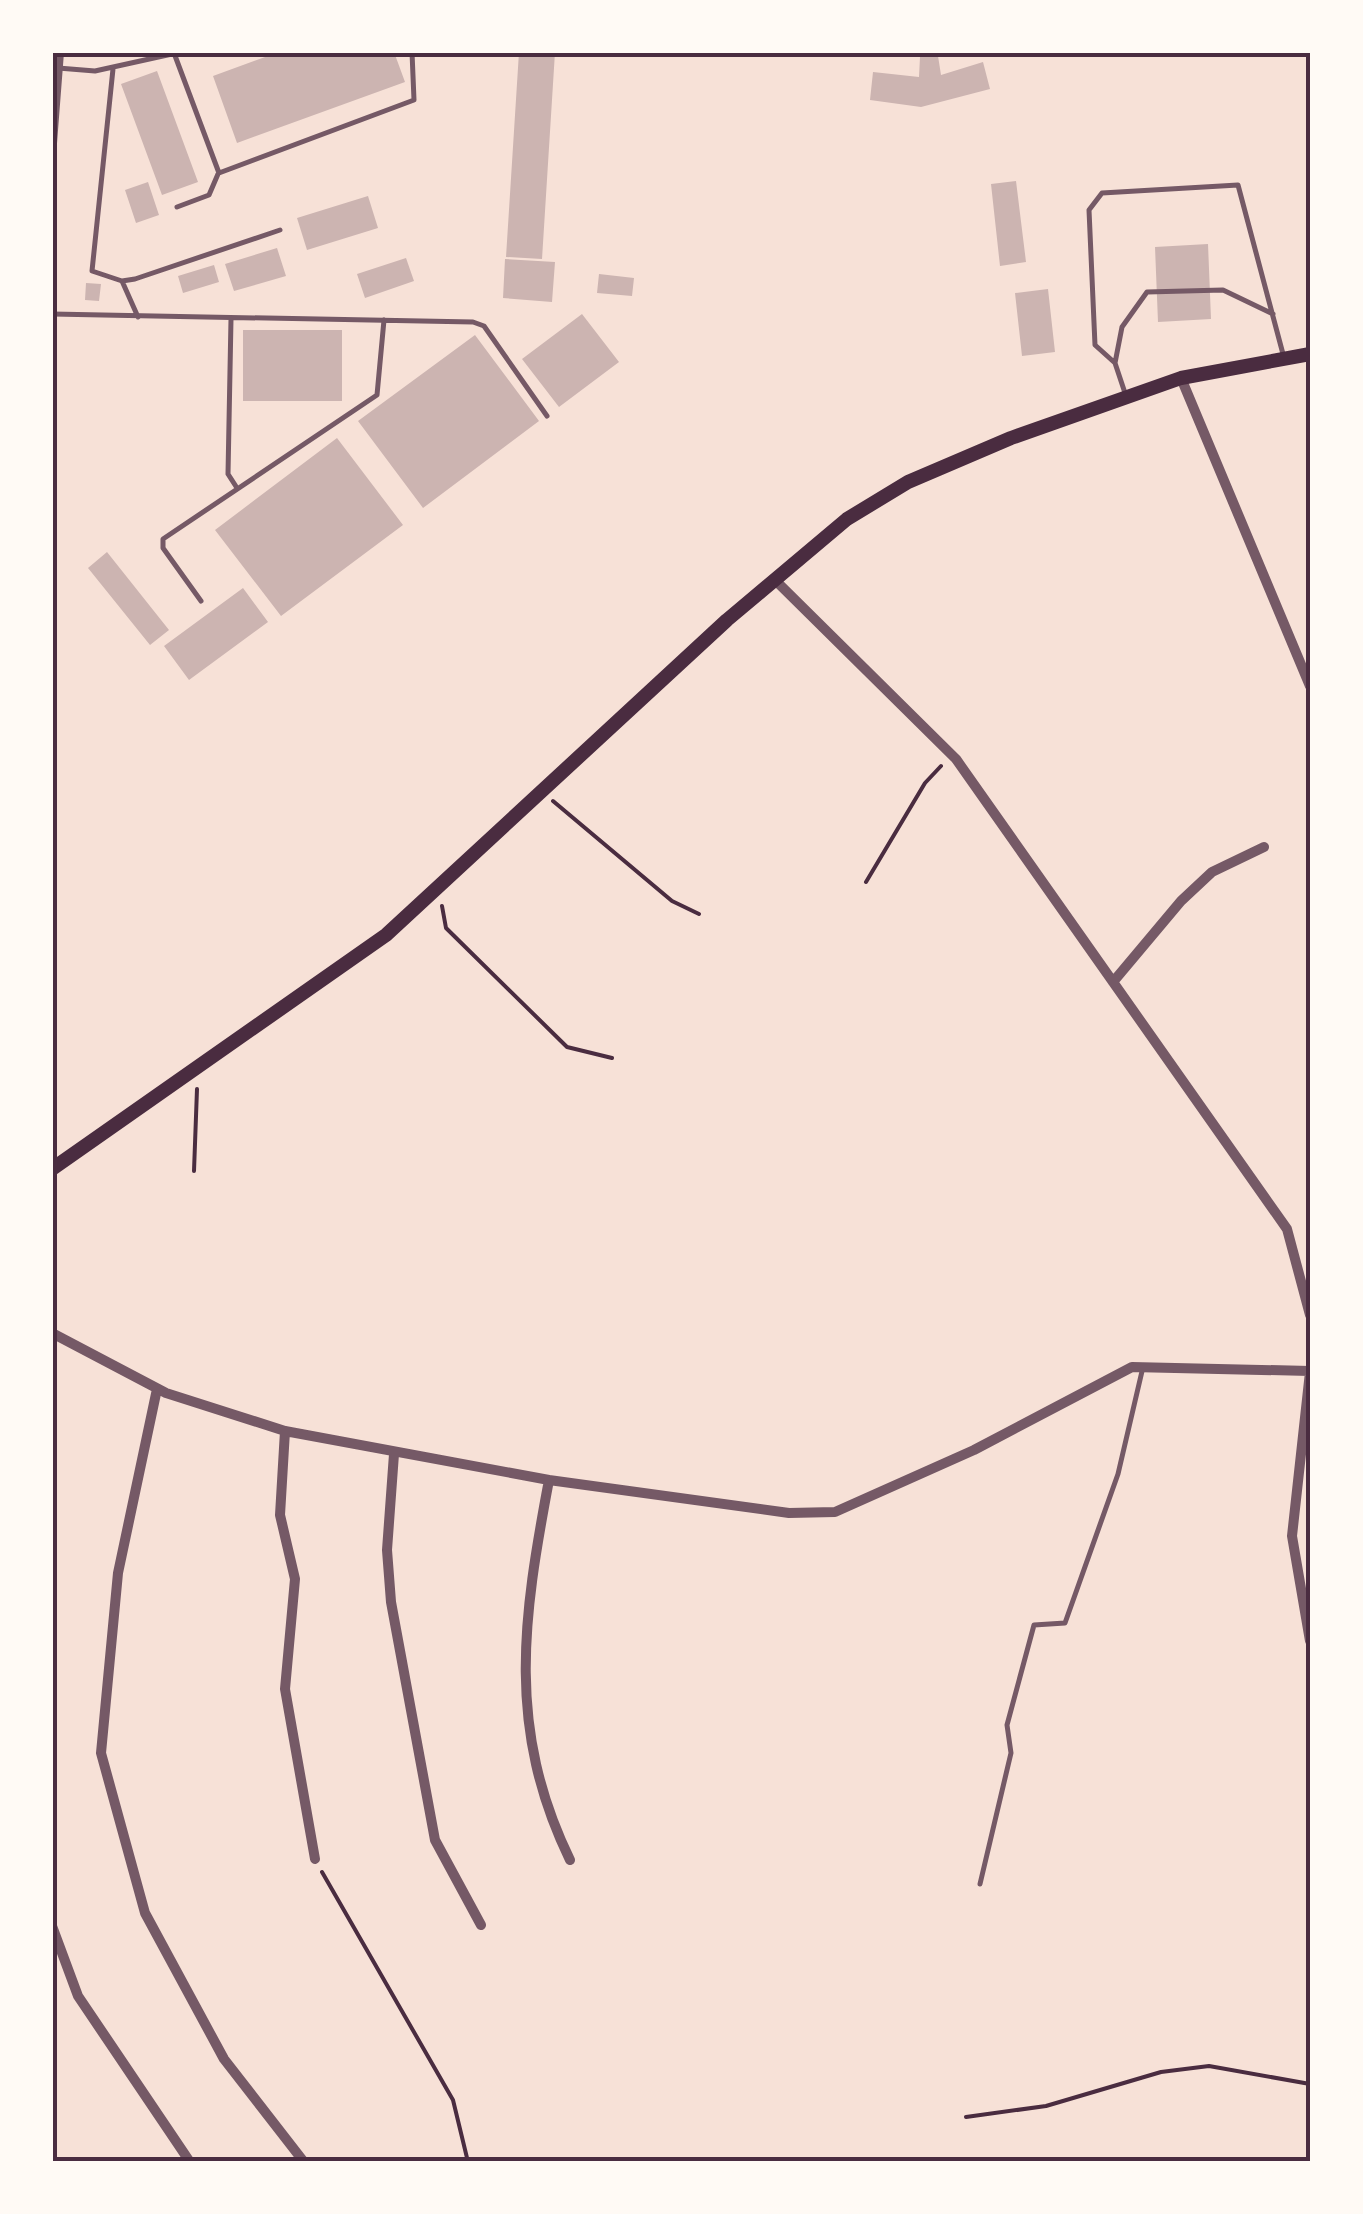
<svg xmlns="http://www.w3.org/2000/svg" width="1363" height="2214" font-family="'Roboto Condensed',sans-serif">
<rect width="100%" height="100%" fill="#f7e1d7"/>
<path fill="#ccb4b1" d="M 279,52 L 394,52 L 405,82 L 237,143 L 213,76 Z
M 519,52 L 555,52 L 542,259 L 506,257 Z
M 938,56 L 941,75 L 983,62 L 990,89 L 921,107 L 870,100 L 873,72 L 919,77 L 920,57 Z
M 157,71 L 198,182 L 162,195 L 121,84 Z
M 1016,181 L 1026,262 L 1000,266 L 991,184 Z
M 148,182 L 159,215 L 136,223 L 125,190 Z
M 368,196 L 378,228 L 307,250 L 297,218 Z
M 1208,244 L 1211,319 L 1158,322 L 1155,247 Z
M 277,248 L 286,276 L 234,291 L 225,264 Z
M 406,258 L 414,281 L 365,298 L 357,274 Z
M 505,259 L 555,262 L 552,302 L 503,298 Z
M 214,265 L 219,282 L 183,293 L 178,276 Z
M 599,274 L 634,278 L 632,296 L 597,293 Z
M 86,283 L 101,284 L 99,301 L 85,300 Z
M 1048,289 L 1055,352 L 1022,356 L 1015,293 Z
M 582,314 L 619,362 L 559,407 L 522,359 Z
M 243,330 L 342,330 L 342,401 L 243,401 Z
M 475,335 L 539,421 L 423,508 L 358,421 Z
M 337,438 L 403,525 L 281,616 L 215,530 Z
M 107,552 L 169,630 L 150,645 L 88,568 Z
M 243,588 L 268,622 L 189,680 L 164,646 Z"/>
<g fill="none" stroke-linecap="round" stroke-linejoin="round">
<path stroke="#4a2c40" stroke-width="4" d="M 553,801 L 672,901 L 699,914
M 866,882 L 925,783 L 941,766
M 442,906 L 446,928 L 567,1047 L 612,1058
M 194,1171 L 197,1089
M 322,1872 L 453,2100 L 468,2162
M 966,2117 L 1046,2106 L 1161,2072 L 1209,2066 L 1310,2084"/>
<path stroke="#755966" stroke-width="5" d="M 208,52 L 219,52
M 174,53 L 219,173 L 414,100 L 412,52
M 58,68 L 95,71 L 181,52
M 113,69 L 92,271 L 122,281 L 135,279 L 280,230
M 177,207 L 209,195 L 218,174
M 122,281 L 138,317
M 52,314 L 473,322 L 484,326 L 547,416
M 231,319 L 228,474 L 237,488
M 1115,363 L 1122,327 L 1147,292 L 1223,290 L 1273,314
M 1125,393 L 1115,363 L 1095,345 L 1089,210 L 1102,193 L 1238,185 L 1283,354
M 201,601 L 163,548 L 163,539 L 377,395 L 384,320
M 980,1884 L 1011,1753 L 1007,1725 L 1034,1625 L 1065,1623 L 1118,1474 L 1143,1367"/>
<path stroke="#755966" stroke-width="10" d="M 52,143 L 59,52
M 1181,378 L 1310,686
M 775,580 L 956,759 L 1287,1229 L 1310,1315
M 1113,982 L 1181,901 L 1212,872 L 1264,847
M 52,1333 L 166,1393 L 285,1431 L 549,1480 L 789,1513 L 835,1512 L 974,1450 L 1132,1367 L 1310,1371
M 1310,1372 L 1292,1536 L 1310,1641
M 157,1389 L 118,1573 L 101,1753 L 145,1913 L 224,2059 L 304,2162
M 285,1431 L 280,1515 L 295,1579 L 285,1689 L 315,1859
M 394,1454 L 387,1550 L 391,1602 L 435,1840 L 481,1925
M 549,1480 C 523,1618 506,1728 570,1860
M 52,1926 L 78,1996 L 190,2162"/>
<path stroke="#4a2c40" stroke-width="14" d="M 52,1169 L 386,935 L 727,620 L 847,519 L 908,482 L 1011,438 L 1181,378 L 1310,354"/>
</g>
<rect width="1363" height="2214" fill="none" stroke="#fffaf5" stroke-width="110"/>
<rect x="55" y="55" width="1253" height="2104" fill="none" stroke="#4a2c40" stroke-width="4"/>
</svg>
